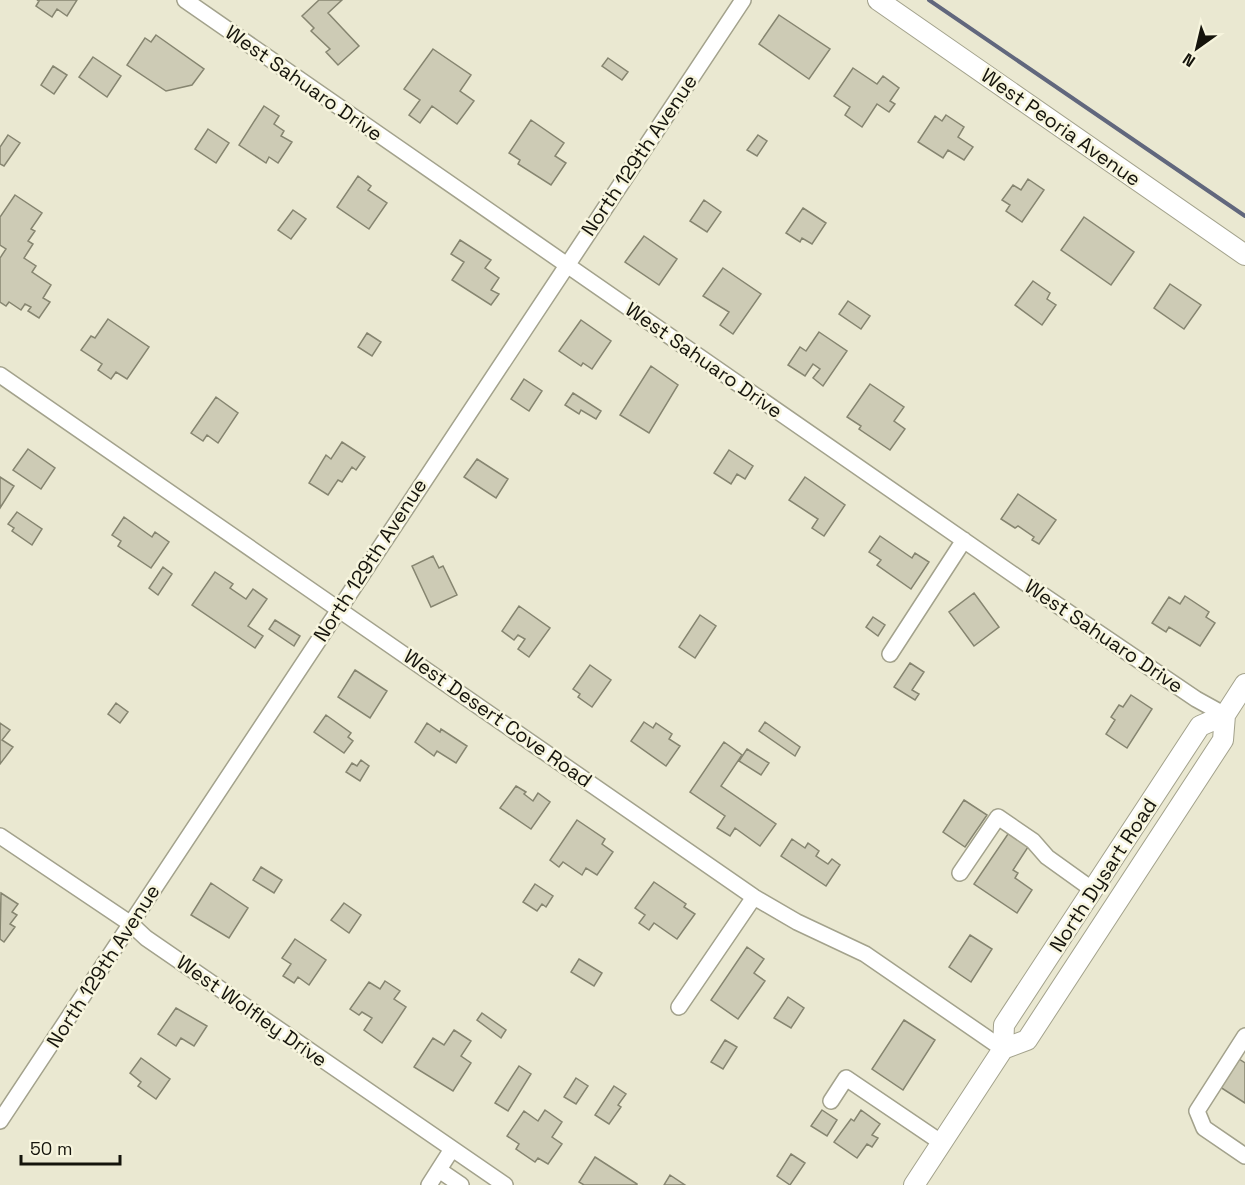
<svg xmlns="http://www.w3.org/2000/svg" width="1245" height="1185" font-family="'Space Grotesk',sans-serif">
<rect width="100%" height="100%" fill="#eae8d1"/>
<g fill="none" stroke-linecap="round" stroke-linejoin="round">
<path stroke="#61677d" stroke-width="4" d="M 929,0 L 1245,216"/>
</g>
<path fill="#cdcbb5" stroke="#868570" stroke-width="1.5" d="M 37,0 L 77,0 L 67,16 L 57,9 L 52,17 L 36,6 L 39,1 Z
M 319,0 L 342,0 L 328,13 L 359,46 L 338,65 L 326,52 L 330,49 L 311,31 L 314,28 L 302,16 Z
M 779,15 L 830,49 L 809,79 L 759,44 Z
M 156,35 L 204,69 L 192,85 L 166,91 L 127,65 L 145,38 L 151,42 Z
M 433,49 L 471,75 L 460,91 L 474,101 L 457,124 L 432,106 L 420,123 L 409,115 L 420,100 L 404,89 Z
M 93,57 L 121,76 L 107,97 L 79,77 Z
M 608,58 L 628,72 L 622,80 L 602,66 Z
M 53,66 L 67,75 L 54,94 L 41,85 Z
M 853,68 L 877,84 L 883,76 L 899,88 L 890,101 L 895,104 L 889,112 L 877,104 L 862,127 L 845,115 L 850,107 L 834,96 Z
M 264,106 L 279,116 L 274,124 L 284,131 L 281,136 L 292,142 L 278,163 L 269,157 L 266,163 L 239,145 Z
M 946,115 L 964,127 L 958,137 L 973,147 L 964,160 L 948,150 L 943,158 L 918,142 L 935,116 L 942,121 Z
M 531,120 L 564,143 L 555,156 L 566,163 L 551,185 L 518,164 L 520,160 L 509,153 Z
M 208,129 L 229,143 L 216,163 L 195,149 Z
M 8,135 L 20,143 L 4,166 L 0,164 L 0,147 Z
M 758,135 L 767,141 L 757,156 L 747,150 Z
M 358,176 L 371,186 L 368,190 L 387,203 L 369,229 L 337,207 Z
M 1028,179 L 1044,190 L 1022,222 L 1006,211 L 1010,205 L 1002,200 L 1013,185 L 1021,190 Z
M 15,195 L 42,213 L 31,229 L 35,231 L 28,241 L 33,244 L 24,258 L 36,266 L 32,272 L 51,285 L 43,298 L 50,302 L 39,318 L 28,311 L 31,307 L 25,304 L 21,310 L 9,302 L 6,306 L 0,302 L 0,258 L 6,249 L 0,245 L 0,217 Z
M 704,200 L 721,212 L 707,232 L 690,221 Z
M 803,208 L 826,223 L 812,244 L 802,238 L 800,242 L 786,233 Z
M 293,210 L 306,219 L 291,239 L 278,230 Z
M 1084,217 L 1134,252 L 1111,285 L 1061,250 Z
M 644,236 L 677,259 L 659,285 L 625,262 Z
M 460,240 L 491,260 L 485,268 L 499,278 L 491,290 L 499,294 L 491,305 L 452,280 L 464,262 L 451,254 Z
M 723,268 L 761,294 L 733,334 L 720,325 L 729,312 L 703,296 Z
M 1033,281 L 1050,293 L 1047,299 L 1056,305 L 1042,325 L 1015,305 Z
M 1170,284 L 1201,305 L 1184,329 L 1154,308 Z
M 848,301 L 870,316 L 861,329 L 839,314 Z
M 108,319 L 149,347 L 127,379 L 116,372 L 111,379 L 98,370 L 102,364 L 81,350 L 91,336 L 95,338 Z
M 581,320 L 611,341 L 592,369 L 583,363 L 581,366 L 559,351 Z
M 819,332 L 847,351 L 823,386 L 813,378 L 820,369 L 813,364 L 805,376 L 788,365 L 800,347 L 806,351 Z
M 367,333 L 381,342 L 372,356 L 358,347 Z
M 651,366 L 678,385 L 649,433 L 620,415 Z
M 524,379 L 542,391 L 529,411 L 511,399 Z
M 870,384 L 904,407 L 894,421 L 905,429 L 890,450 L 859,429 L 861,426 L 847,417 Z
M 573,393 L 601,411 L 596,419 L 581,410 L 579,414 L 565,405 Z
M 216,397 L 238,413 L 218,443 L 207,435 L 203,441 L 191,433 Z
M 342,442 L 365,457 L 356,470 L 352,467 L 342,482 L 338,480 L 328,495 L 309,483 L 326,455 L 331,459 Z
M 28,449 L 55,468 L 41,489 L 13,470 Z
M 729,450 L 753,466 L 745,479 L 737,474 L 731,484 L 714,473 Z
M 477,459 L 508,479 L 496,498 L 464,477 Z
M 0,477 L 14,486 L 0,508 Z
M 805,477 L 845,505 L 824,536 L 812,528 L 818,519 L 789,500 Z
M 1018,494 L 1056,520 L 1039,544 L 1032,540 L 1034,537 L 1018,526 L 1015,528 L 1001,519 Z
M 17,512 L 42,529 L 32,545 L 12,531 L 14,528 L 8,524 Z
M 124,517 L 152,537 L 155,532 L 169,542 L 151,568 L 118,546 L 121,541 L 112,535 Z
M 880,536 L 912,558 L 915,553 L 929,562 L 911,589 L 877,565 L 881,560 L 869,552 Z
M 433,556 L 439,568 L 443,566 L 457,595 L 431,607 L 412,566 Z
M 163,567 L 172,574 L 158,595 L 149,588 Z
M 215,572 L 233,584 L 230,588 L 246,599 L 253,589 L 267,599 L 248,626 L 263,636 L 255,648 L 192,605 Z
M 974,593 L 999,627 L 974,646 L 949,612 Z
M 1185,596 L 1209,612 L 1206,617 L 1215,623 L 1200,646 L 1169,627 L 1166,632 L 1152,623 L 1169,597 L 1180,604 Z
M 519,606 L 550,628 L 529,657 L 518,649 L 525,639 L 518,635 L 514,640 L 502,631 Z
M 700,615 L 716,626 L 695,658 L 679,647 Z
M 873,617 L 885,625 L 878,636 L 866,627 Z
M 275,620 L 300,636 L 294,646 L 269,629 Z
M 910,663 L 924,672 L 912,690 L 919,694 L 915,700 L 894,687 Z
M 590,665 L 611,680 L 592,707 L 578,697 L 580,694 L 573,689 Z
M 355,670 L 387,691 L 370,718 L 338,697 Z
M 1131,695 L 1152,709 L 1127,748 L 1106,734 L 1115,720 L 1111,717 L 1119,705 L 1123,707 Z
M 116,703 L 128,712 L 120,723 L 108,714 Z
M 326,715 L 351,733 L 348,737 L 353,741 L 344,753 L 314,732 Z
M 644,722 L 653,728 L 656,723 L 672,734 L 669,739 L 680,746 L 666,766 L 631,741 Z
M 765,722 L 800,747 L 795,756 L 759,731 Z
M 0,723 L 10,730 L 2,740 L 13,747 L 0,764 Z
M 427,723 L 440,732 L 441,729 L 467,746 L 456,763 L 437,751 L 434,756 L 415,742 Z
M 724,742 L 742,755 L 721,786 L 776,824 L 760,846 L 735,828 L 730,836 L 717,828 L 725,816 L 690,792 Z
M 747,749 L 769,763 L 761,775 L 739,761 Z
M 361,760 L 369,766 L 360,781 L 346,772 L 352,763 L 357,766 Z
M 516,786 L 526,792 L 524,794 L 533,801 L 538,793 L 550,802 L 531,829 L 500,808 Z
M 964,800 L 987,815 L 965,847 L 943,832 Z
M 577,820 L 605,839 L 602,844 L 613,852 L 597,875 L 586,868 L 582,875 L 563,862 L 559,867 L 550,860 Z
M 1010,831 L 1030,844 L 1013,870 L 1018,873 L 1015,878 L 1032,890 L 1017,913 L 974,884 Z
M 792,839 L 805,848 L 808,843 L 819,851 L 816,856 L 828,864 L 832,859 L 840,865 L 826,886 L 781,856 Z
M 261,867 L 282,880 L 274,893 L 253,880 Z
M 654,882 L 686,904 L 684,907 L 695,914 L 677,939 L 654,923 L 649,930 L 639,923 L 645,915 L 635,908 Z
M 211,883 L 248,908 L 229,938 L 191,915 Z
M 535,884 L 553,896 L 546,907 L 542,904 L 537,911 L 523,902 Z
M 1,893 L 18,904 L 12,912 L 17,915 L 10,924 L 15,927 L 4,942 L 0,939 Z
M 344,903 L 361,915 L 349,933 L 331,920 Z
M 970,935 L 992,949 L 971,982 L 949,967 Z
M 295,939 L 326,960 L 309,985 L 298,977 L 294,983 L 283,976 L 291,964 L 282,958 Z
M 747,947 L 764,959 L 754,973 L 765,981 L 738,1019 L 711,1000 Z
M 579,959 L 602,973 L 594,986 L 571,972 Z
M 385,981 L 400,991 L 394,999 L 406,1007 L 382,1043 L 364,1030 L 372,1018 L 362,1012 L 359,1015 L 350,1009 L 369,982 L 380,989 Z
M 788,997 L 804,1008 L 791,1028 L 774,1018 Z
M 176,1008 L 207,1026 L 194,1046 L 181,1038 L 176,1046 L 158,1034 Z
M 482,1013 L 506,1030 L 501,1038 L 477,1020 Z
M 904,1020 L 935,1040 L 903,1090 L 872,1069 Z
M 454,1030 L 471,1041 L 461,1056 L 471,1063 L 453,1091 L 414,1067 L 433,1038 L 444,1045 Z
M 725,1040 L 737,1047 L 723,1069 L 711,1062 Z
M 141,1058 L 170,1079 L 156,1099 L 138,1086 L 141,1082 L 130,1073 Z
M 1239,1059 L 1245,1063 L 1245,1103 L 1220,1087 Z
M 519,1066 L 531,1074 L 508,1111 L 495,1103 Z
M 576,1078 L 588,1086 L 576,1104 L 564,1097 Z
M 614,1086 L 626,1094 L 618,1105 L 621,1107 L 609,1124 L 595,1115 Z
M 545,1110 L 562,1122 L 552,1137 L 562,1144 L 548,1164 L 538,1158 L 535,1162 L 516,1149 L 519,1144 L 507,1136 L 524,1111 L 538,1121 Z
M 822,1110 L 837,1120 L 827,1136 L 811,1126 Z
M 861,1110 L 880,1124 L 872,1135 L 878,1138 L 872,1147 L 867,1144 L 857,1158 L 834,1142 L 851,1119 L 854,1121 Z
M 791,1154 L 805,1163 L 790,1185 L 777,1176 Z
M 595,1157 L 637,1184 L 637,1185 L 584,1185 L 579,1182 Z
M 670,1175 L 685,1185 L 664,1185 Z"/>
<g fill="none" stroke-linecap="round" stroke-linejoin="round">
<g stroke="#a3a28c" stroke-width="18">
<path id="minor" d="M 185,0 L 1047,598 L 1196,699 L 1225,715
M 0,375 L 754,897 L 797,922 L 865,954 L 1003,1049
M 890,654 L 964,540
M 0,836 L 131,924 L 146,938 L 505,1185
M 960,873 L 998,817 L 1033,841 L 1047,857 L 1093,890
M 679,1007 L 754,897
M 1245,1036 L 1197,1111 L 1204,1128 L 1245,1156
M 831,1101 L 846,1078 L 942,1143
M 0,1121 L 743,0
M 439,1170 L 461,1185
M 429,1185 L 452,1149"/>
</g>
<g stroke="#a3a28c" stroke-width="22">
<path id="major" d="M 878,0 L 1245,255
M 1003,1049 L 1027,1040 L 1223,740 L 1225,715 L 1245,684
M 914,1185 L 1003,1049 L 1004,1025 L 1200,726 L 1225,715"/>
</g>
<use href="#minor" stroke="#fff" stroke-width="15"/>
<use href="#major" stroke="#fff" stroke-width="20"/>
</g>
<g text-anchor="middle" stroke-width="5" stroke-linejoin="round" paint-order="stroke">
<g font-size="20" fill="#15140c" stroke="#f7f5de">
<text transform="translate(304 83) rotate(35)" y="7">West Sahuaro Drive</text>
<text transform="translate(1061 127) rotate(35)" y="7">West Peoria Avenue</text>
<text transform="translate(639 155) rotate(-56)" y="7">North 129th Avenue</text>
<text transform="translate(704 360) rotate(35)" y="7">West Sahuaro Drive</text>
<text transform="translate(370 560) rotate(-57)" y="7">North 129th Avenue</text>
<text transform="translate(1104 636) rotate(34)" y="7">West Sahuaro Drive</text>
<text transform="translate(498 718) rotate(35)" y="7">West Desert Cove Road</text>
<text transform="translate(1103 875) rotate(-57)" y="7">North Dysart Road</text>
<text transform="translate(103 966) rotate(-57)" y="7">North 129th Avenue</text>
<text transform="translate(252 1011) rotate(35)" y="7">West Wolfley Drive</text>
</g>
</g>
<g transform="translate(1197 48) rotate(214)" stroke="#f7f5de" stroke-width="4.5" paint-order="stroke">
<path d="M0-4.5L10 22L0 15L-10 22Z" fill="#15140c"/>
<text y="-9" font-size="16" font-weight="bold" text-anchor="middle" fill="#15140c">N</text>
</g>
<path d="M21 1155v9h99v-9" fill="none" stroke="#15140c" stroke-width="3"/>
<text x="30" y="1155" font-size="18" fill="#15140c" stroke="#f7f5de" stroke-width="4.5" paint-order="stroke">50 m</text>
</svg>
